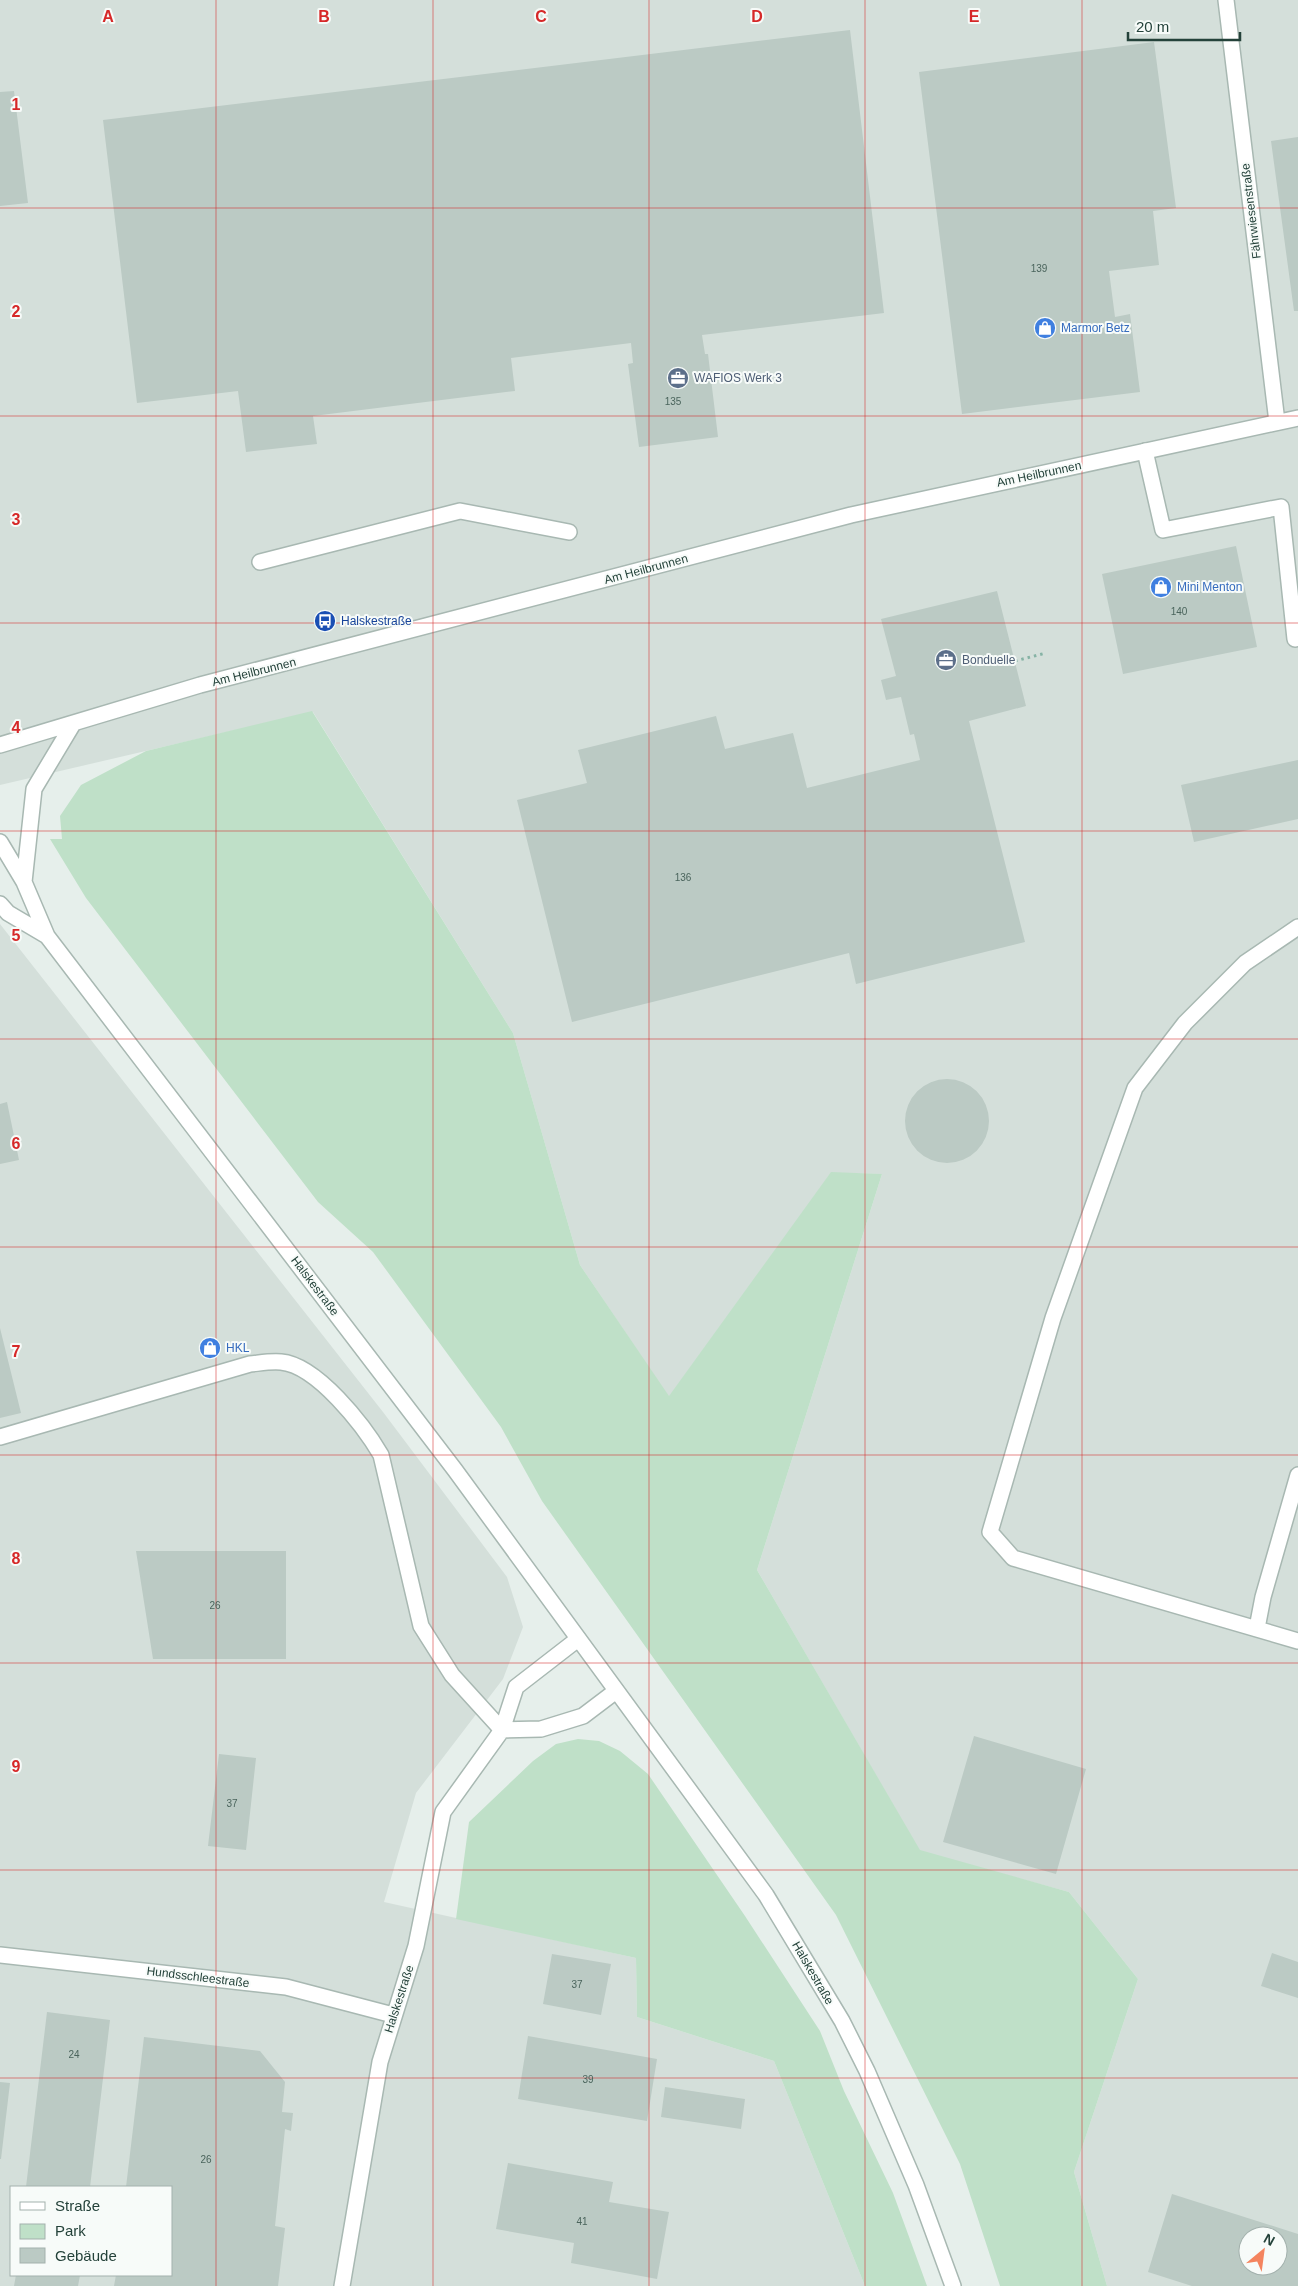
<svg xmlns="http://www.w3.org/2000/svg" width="1298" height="2286" font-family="Arial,sans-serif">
<rect width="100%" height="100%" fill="#e6efeb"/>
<path fill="#d4dfda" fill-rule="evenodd" d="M 0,0 L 1298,0 L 1298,2286 L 1107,2286 L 1074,2172 L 1138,1979 L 1069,1892 L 920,1851 L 757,1570 L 882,1174 L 831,1173 L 669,1397 L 580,1265 L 513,1033 L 313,712 L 0,785 ZM 1248,2236 L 1278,2236 L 1278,2266 L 1248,2266 Z
M 0,924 L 383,1412 L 507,1577 L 523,1627 L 503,1679 L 416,1793 L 384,1902 L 636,1958 L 637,2017 L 774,2061 L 865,2286 L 0,2286 ZM 11,2187 L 171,2187 L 171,2275 L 11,2275 Z"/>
<path fill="#bfe0c8" d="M 312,711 L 513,1033 L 580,1265 L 669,1396 L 831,1172 L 882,1174 L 757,1570 L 920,1850 L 1069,1892 L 1138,1979 L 1074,2172 L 1107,2286 L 1000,2286 L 960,2164 L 836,1915 L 542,1501 L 501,1427 L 373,1252 L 318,1202 L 86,898 L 50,839 L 62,839 L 60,816 L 81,785 L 146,751 Z
M 578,1739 L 599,1741 L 620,1751 L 648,1774 L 745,1916 L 820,2031 L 844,2091 L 893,2193 L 927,2286 L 865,2286 L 774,2061 L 637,2017 L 636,1958 L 456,1919 L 469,1822 L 533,1761 L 556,1744 Z"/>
<path fill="#bbcac4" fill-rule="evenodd" d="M 850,30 L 884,313 L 702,335 L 705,354 L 708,354 L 718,437 L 639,447 L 628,364 L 633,363 L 631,343 L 511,358 L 515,391 L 313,416 L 317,444 L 246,452 L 238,391 L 137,403 L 103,120 Z
M 1154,42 L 1176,208 L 1153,211 L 1159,265 L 1109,271 L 1115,317 L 1130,314 L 1140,392 L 962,414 L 919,72 Z
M 14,91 L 28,203 L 0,206 L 0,92 Z
M 1298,137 L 1298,311 L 1294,311 L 1271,141 Z
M 1236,546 L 1257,647 L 1123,674 L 1102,574 Z
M 997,591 L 1026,706 L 969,721 L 1025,942 L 856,984 L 849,953 L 572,1022 L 517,800 L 587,783 L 578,750 L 716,716 L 725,749 L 793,733 L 807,788 L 920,760 L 914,734 L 910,735 L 901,697 L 886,700 L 881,680 L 896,676 L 881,619 Z
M 1298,760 L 1298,819 L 1194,842 L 1181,785 Z
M905 1121a42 42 0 1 1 84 0a42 42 0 1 1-84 0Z
M 7,1102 L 19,1160 L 0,1164 L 0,1104 Z
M 0,1328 L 21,1413 L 0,1418 Z
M 136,1551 L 286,1551 L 286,1659 L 153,1659 Z
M 974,1736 L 1086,1769 L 1056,1874 L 943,1842 Z
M 219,1754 L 256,1758 L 246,1850 L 208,1846 Z
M 1272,1953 L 1298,1962 L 1298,1998 L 1261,1986 Z
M 552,1954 L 611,1964 L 601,2015 L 543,2004 Z
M 47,2012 L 110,2020 L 90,2187 L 26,2187 Z
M 528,2036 L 657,2059 L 647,2121 L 518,2099 Z
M 144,2037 L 260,2051 L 285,2082 L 282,2112 L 293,2113 L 291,2131 L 285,2129 L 275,2226 L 285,2228 L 278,2286 L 114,2286 L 116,2275 L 171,2275 L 171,2187 L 126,2187 Z
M 0,2082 L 10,2083 L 1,2159 L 0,2159 Z
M 665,2087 L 745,2099 L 741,2129 L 661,2117 Z
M 508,2163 L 613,2182 L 609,2202 L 669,2212 L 657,2279 L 571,2263 L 574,2243 L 496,2229 Z
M 1172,2194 L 1298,2234 L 1298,2286 L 1192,2286 L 1148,2272 ZM 1248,2236 L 1278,2236 L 1278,2266 L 1248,2266 Z
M 16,2275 L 80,2275 L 78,2286 L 14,2286 Z"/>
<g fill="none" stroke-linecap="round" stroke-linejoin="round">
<g stroke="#a8b8b2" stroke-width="18">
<path id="service" d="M 1145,451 L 1163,530 L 1281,507 L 1295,639
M 260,562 L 460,511 L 569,532
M 1298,927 L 1245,963 L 1185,1023 L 1135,1088 L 1053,1318 L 990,1532 L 1013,1558 L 1298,1641
M 0,1437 L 250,1364 C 260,1363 271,1361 281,1362 C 317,1365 364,1426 381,1455 L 421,1626 L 452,1675 L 502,1730
M 1257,1628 L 1263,1597 L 1298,1475"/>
</g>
<g stroke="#a8b8b2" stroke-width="18">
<path id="minor" d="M 1226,0 L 1277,422
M 502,1730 L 541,1729 L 583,1716 L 616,1691
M 0,1955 L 286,1987 L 393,2015
M 342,2286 L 380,2062 L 416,1946 L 443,1812 L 502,1730 L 516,1687 L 578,1639"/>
</g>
<g stroke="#a8b8b2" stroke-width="18">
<path id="tertiary" d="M 0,745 L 200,685 L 851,515 L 1298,418
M 0,842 L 24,882 L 47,936 L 455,1470 L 766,1895 L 842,2021 L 867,2071 L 916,2185 L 953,2286
M 24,882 L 34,789 L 73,724
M 0,904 L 8,913 L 47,936"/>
</g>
<path stroke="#86b3a5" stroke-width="3" stroke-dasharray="2.5 4" stroke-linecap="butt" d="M 1015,661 L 1046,653"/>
<use href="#service" stroke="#fff" stroke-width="15"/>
<use href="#minor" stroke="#fff" stroke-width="15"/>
<use href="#tertiary" stroke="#fff" stroke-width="15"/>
</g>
<path fill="none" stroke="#d62828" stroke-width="1" stroke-opacity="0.55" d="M 216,0 L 216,2286M 433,0 L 433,2286M 649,0 L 649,2286M 865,0 L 865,2286M 1082,0 L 1082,2286M 0,208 L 1298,208M 0,416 L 1298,416M 0,623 L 1298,623M 0,831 L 1298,831M 0,1039 L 1298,1039M 0,1247 L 1298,1247M 0,1455 L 1298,1455M 0,1663 L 1298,1663M 0,1870 L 1298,1870M 0,2078 L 1298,2078"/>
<defs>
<g id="shop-disc" transform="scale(1.125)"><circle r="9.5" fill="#3f7fe0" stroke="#f7fbf9"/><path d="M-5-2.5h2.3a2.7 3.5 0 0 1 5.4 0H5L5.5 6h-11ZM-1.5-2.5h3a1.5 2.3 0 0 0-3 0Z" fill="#fff"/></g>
<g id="office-disc" transform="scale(1.125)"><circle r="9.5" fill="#5c6f8a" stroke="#f7fbf9"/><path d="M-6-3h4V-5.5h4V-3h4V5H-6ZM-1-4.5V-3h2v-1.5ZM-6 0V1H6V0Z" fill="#fff"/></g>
<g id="bus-disc" transform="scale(1.125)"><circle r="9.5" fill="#1a4fb4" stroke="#f7fbf9"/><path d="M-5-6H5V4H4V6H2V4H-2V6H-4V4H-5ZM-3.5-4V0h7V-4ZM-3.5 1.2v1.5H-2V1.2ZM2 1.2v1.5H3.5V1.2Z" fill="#fff"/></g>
</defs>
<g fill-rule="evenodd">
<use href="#shop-disc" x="1045" y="328"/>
<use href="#office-disc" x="678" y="378"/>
<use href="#shop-disc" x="1161" y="587"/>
<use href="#bus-disc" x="325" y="621"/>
<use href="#office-disc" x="946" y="660"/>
<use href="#shop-disc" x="210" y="1348"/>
</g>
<g text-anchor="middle" stroke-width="4" stroke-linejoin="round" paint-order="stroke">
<g font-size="10" fill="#4a645c">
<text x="1039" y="272">139</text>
<text x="673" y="405">135</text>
<text x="1179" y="615">140</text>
<text x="683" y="881">136</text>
<text x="215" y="1609">26</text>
<text x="232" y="1807">37</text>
<text x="577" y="1988">37</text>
<text x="74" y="2058">24</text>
<text x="588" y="2083">39</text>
<text x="206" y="2163">26</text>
<text x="582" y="2225">41</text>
</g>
<g font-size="12" fill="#24423a" stroke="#f7fbf9">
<text transform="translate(1251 211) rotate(-97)" y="4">Fährwiesenstraße</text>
<text transform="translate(1039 474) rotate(-12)" y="4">Am Heilbrunnen</text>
<text transform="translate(646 569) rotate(-15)" y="4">Am Heilbrunnen</text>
<text transform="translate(254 672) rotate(-14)" y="4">Am Heilbrunnen</text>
<text transform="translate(315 1286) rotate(53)" y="4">Halskestraße</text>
<text transform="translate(813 1973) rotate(60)" y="4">Halskestraße</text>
<text transform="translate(198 1977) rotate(7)" y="4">Hundsschleestraße</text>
<text transform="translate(399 1999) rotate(-72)" y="4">Halskestraße</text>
</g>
<g font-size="12" fill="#366cbe" stroke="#f7fbf9" text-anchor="start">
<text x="1061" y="332">Marmor Betz</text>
<text x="1177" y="591">Mini Menton</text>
<text x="226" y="1352">HKL</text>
</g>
<g font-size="12" fill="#4e5e75" stroke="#f7fbf9" text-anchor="start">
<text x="694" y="382">WAFIOS Werk 3</text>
<text x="962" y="664">Bonduelle</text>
</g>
<g font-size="12" fill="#164399" stroke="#f7fbf9" text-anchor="start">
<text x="341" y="625">Halskestraße</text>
</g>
</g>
<g font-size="16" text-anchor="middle" font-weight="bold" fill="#d62828" stroke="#f7fbf9" stroke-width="4" stroke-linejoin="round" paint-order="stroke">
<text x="108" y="22">A</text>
<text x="324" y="22">B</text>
<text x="541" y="22">C</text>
<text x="757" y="22">D</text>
<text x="974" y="22">E</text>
<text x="16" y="110">1</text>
<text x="16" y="317">2</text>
<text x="16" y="525">3</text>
<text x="16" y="733">4</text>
<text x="16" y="941">5</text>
<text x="16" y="1149">6</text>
<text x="16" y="1357">7</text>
<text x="16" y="1564">8</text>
<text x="16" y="1772">9</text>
</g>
<rect x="10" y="2186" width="162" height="90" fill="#f7fbf9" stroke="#a3b1ad"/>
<rect x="20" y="2202" width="25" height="8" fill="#ffffff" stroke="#a3b1ad"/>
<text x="55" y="2211" font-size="15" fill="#24423a">Straße</text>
<rect x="20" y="2224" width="25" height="15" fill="#bfe0c8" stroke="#a3b1ad"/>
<text x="55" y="2236" font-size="15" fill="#24423a">Park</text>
<rect x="20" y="2248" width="25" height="15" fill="#bbcac4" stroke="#a3b1ad"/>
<text x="55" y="2261" font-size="15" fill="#24423a">Gebäude</text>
<g transform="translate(1263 2251) rotate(29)"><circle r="24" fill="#f7fbf9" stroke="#a3b1ad"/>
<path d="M0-4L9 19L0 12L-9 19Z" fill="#f4845f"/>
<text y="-8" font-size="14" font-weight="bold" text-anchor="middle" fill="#24423a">N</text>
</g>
<path d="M1128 32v8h112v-8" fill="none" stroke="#24423a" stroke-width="2.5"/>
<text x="1136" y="32" font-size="15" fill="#24423a" stroke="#f7fbf9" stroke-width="4" paint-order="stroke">20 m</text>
</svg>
